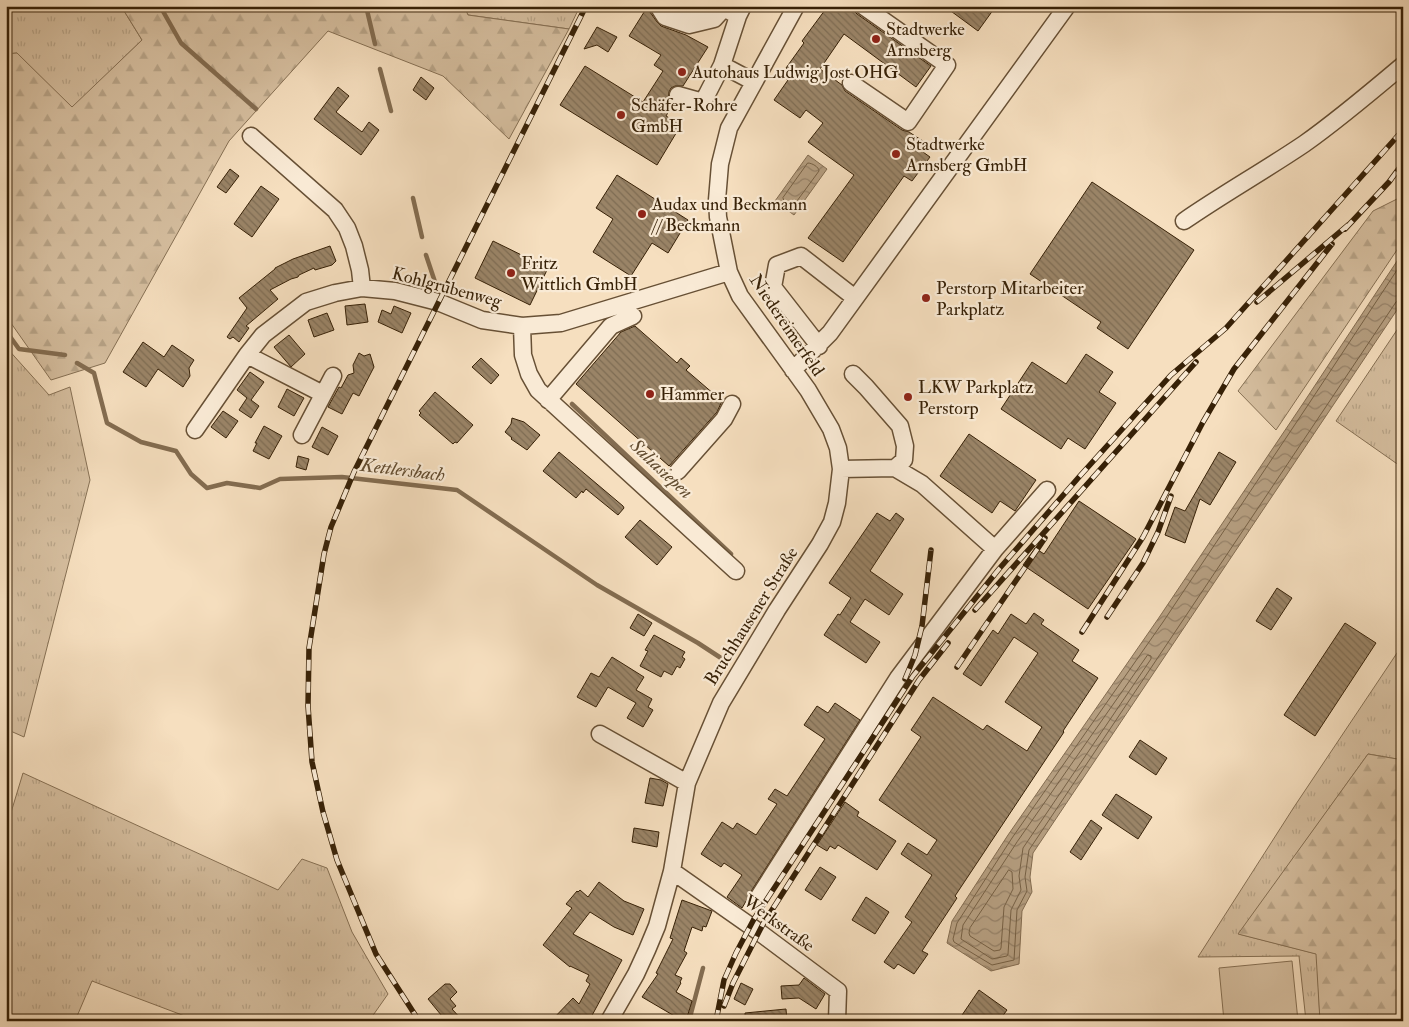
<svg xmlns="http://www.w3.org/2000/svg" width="1409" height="1027" font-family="'IM FELL Double Pica',serif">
<defs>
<pattern id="grass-tufts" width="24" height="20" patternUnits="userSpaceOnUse" patternTransform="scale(1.25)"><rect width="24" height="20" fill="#d6bfa0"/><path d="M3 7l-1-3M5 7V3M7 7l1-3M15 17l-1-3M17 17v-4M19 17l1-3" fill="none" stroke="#b8a488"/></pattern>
<pattern id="forest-firs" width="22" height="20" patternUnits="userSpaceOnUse" patternTransform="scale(1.25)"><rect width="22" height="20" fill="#d6bfa0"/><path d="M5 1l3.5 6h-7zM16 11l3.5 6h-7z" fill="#b8a488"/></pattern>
<pattern id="water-waves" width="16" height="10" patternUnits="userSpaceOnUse" patternTransform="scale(1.25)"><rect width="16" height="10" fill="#b59e80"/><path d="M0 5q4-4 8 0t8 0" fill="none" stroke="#948067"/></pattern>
<pattern id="building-back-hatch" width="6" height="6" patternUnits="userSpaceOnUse" patternTransform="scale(1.25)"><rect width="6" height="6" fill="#9a8467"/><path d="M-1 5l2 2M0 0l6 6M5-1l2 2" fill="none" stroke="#7e6c53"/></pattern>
</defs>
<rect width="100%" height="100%" fill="#f6dfbf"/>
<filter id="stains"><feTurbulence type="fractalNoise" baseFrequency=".004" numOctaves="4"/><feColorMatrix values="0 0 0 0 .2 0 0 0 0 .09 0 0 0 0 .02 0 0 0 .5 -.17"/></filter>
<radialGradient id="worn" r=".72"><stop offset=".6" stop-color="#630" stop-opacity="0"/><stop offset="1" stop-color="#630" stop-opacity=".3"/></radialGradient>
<path fill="url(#grass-tufts)" stroke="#867054" d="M 6,6 L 121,6 L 142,40 L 72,108 L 17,53 L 6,54 Z
M 464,6 L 580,6 L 569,29 L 468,15 Z
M 1403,321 L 1403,468 L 1336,421 Z
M 6,347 L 49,395 L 70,387 L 90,480 L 24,737 L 6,729 Z
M 1403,644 L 1403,760 L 1368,754 L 1239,934 L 1317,954 L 1320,1021 L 1306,1021 L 1299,956 L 1198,957 L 1294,807 Z
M 23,773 L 278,890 L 302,859 L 327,868 L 352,932 L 388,994 L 369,1021 L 198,1021 L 92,981 L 75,1021 L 6,1021 L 6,829 Z"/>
<path fill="url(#forest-firs)" stroke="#867054" d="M 121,6 L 464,6 L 468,15 L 569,29 L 509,139 L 443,76 L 328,31 L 229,141 L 105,363 L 51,380 L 6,316 L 6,54 L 17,53 L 72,107 L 142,40 Z
M 1403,196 L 1403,241 L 1276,430 L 1238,391 L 1373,211 Z
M 1368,754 L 1403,760 L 1403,894 L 1398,900 L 1403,914 L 1403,1021 L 1320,1021 L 1316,954 L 1238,934 Z"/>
<path fill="#d6bfa0" stroke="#867054" d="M 1292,961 L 1298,1021 L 1224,1021 L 1219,968 Z"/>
<path fill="url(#water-waves)" stroke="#836c50" d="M 808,155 L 827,169 L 794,215 L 775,201 Z
M 1403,252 L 1403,301 L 1033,853 L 1030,877 L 1032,892 L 1022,911 L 1019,964 L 991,971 L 947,943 L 952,921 L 1008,835 L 1158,619 L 1304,402 Z"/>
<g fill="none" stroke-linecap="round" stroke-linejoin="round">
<path stroke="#766044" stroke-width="1" d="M 808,163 C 812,163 819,167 819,171 L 794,205 L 791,206 L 784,201 L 783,198 Z
M 1403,261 L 1308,405 L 1163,622 L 1012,838 L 957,923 L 953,939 L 954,942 L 992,965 L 1014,960 L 1017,910 L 1027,891 L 1025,877 L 1029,850 L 1396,302 L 1399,300 L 1403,299
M 1148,655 L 1151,656 L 1151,659 L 1023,848 L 1019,876 L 1021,890 L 1011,910 L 1008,954 L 1007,956 L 992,959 L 961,939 L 963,925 L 1017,842 Z
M 1009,870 L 1012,872 L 1013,889 L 1004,907 L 1001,948 L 1000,950 L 994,951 L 970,936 L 969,933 L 970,928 Z"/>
<path stroke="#836c50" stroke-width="4.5" d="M 160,6 L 181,43 L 256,109
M 366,6 L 375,44
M 380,69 L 391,111
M 413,198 L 422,237
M 426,255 L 435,282
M 6,331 L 19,349 L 65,355
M 77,363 L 94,373 L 107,423 L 141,442 L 176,451 L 191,474 L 207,488 L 227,483 L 260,488 L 280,479 L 342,477 L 457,490 L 597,585 L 698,643 L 724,660
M 572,404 L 731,554
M 689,1021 L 703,968"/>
</g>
<path fill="url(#building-back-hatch)" stroke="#372107" d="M 828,6 L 853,6 L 854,11 L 857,14 L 931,66 L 916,87 L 844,34 L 820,69 L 842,85 L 845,91 L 902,130 L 909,132 L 929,145 L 923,152 L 930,157 L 912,181 L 904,176 L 843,262 L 808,238 L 854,175 L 808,142 L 823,123 L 806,110 L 800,118 L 774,100 L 788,80 L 785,78 L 790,71 L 786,68 L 804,43 L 802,41 Z
M 944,6 L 996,6 L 978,31 Z
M 646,9 L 650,12 L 657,22 L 661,26 L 686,35 L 708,47 L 683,86 L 675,86 L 671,88 L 669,92 L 668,98 L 673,104 L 666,116 L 681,125 L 657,165 L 560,105 L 585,66 L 643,102 L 663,71 L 654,65 L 661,55 L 629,36 Z
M 597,27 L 617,37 L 608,52 L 597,45 L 584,49 Z
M 421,77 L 434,88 L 426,100 L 413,90 Z
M 338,87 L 349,96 L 336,112 L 362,132 L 369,122 L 379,130 L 361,155 L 314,119 Z
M 230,169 L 239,176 L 226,193 L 217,187 Z
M 617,175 L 688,220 L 668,253 L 652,243 L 631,276 L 593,252 L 613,219 L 596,208 Z
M 1092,182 L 1194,250 L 1128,349 L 1097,328 L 1101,322 L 1030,274 Z
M 261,186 L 279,199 L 252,237 L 234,224 Z
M 493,241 L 548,268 L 530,305 L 475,278 Z
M 330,246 L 336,261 L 332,265 L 315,270 L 314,268 L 299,275 L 298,277 L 291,279 L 270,290 L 278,299 L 246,326 L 249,328 L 239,342 L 233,337 L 230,339 L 227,337 L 247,308 L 239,298 L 275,269 L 275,268 L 293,259 Z
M 365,304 L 368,322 L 347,325 L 345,306 Z
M 394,306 L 411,313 L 402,333 L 378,322 L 382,310 L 391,314 Z
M 327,313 L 334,330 L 314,337 L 308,320 Z
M 635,326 L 677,363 L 681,358 L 690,366 L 686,370 L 722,401 L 717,412 L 669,466 L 576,384 L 621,332 Z
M 289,335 L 305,354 L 291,367 L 274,347 Z
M 143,342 L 164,357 L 172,345 L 194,360 L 189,368 L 190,376 L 183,387 L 158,369 L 146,387 L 123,372 Z
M 359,353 L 364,356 L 370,354 L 374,367 L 359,396 L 353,393 L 342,414 L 328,407 L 339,387 L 341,388 L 348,375 L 354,373 L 353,365 Z
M 1086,354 L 1113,372 L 1099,392 L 1116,403 L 1085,449 L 1068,438 L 1061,449 L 1001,409 L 1032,362 L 1066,384 Z
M 481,358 L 499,375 L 491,384 L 472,367 Z
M 250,372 L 264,382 L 251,400 L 259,406 L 251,418 L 239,410 L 247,398 L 237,390 Z
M 287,389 L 304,398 L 294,416 L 278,407 Z
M 435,392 L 473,425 L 457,443 L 455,442 L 453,444 L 419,415 L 421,413 L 419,411 Z
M 223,411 L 238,421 L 226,438 L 211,427 Z
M 512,418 L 524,422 L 540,435 L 527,450 L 511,439 L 512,438 L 505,432 L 511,424 Z
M 264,426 L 282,436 L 269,459 L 253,451 L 257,443 L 255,443 Z
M 322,427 L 338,436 L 328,455 L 312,447 Z
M 969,434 L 1036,480 L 1015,511 L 1000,501 L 992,513 L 940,476 Z
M 559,452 L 623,506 L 624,508 L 618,515 L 586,489 L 583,493 L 582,491 L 576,498 L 543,471 Z
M 1219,452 L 1236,462 L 1210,505 L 1200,499 L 1185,543 L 1165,535 L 1175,507 L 1185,511 Z
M 298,456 L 309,459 L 306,470 L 296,467 Z
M 1079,501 L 1136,539 L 1088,609 L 1023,565 L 1035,548 L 1044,554 Z
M 877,513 L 890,521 L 896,513 L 904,519 L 870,571 L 903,594 L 889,615 L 865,599 L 850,622 L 880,642 L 866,663 L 824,635 L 838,614 L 840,615 L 851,598 L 829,583 Z
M 640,520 L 672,547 L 657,565 L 625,537 Z
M 1277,588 L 1292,598 L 1271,630 L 1256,621 Z
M 1034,613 L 1044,620 L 1041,624 L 1079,650 L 1072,661 L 1098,678 L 1063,731 L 1064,732 L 955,896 L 957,898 L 922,951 L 928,954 L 914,974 L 898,964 L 894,969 L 884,962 L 912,922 L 905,917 L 932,875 L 901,854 L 908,843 L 927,855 L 937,840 L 879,800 L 921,737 L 911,730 L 933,697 L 983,730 L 987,725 L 1027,751 L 1042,727 L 1005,702 L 1038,653 L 1014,637 L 981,686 L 963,674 L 993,630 L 998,634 L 1011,614 L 1026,624 Z
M 638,614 L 652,623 L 644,636 L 630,628 Z
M 1345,623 L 1376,643 L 1315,736 L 1284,715 Z
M 654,635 L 685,652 L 682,657 L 685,659 L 680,668 L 677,666 L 672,675 L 664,671 L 661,677 L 640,666 L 648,651 L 645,650 Z
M 612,657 L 644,677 L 636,690 L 652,699 L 648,707 L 653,710 L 643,727 L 627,718 L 636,703 L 608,687 L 596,707 L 577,697 L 591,673 L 599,677 Z
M 835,703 L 860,720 L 750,893 L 748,898 L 742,908 L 727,897 L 742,875 L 724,863 L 721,867 L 701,854 L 722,822 L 733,829 L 737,823 L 756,835 L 777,804 L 768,799 L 775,789 L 787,796 L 825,739 L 804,725 L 817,706 L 828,713 Z
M 1140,740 L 1167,758 L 1156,775 L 1129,757 Z
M 650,778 L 661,780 L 668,784 L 663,806 L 645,803 Z
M 1116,794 L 1152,817 L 1138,839 L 1102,815 Z
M 845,802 L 859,812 L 857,816 L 896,841 L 877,870 L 838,845 L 835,849 L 830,846 L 827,851 L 817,845 Z
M 1091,820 L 1102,828 L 1081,860 L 1070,852 Z
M 634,828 L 659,832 L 657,847 L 632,842 Z
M 820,867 L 836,877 L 821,900 L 805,890 Z
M 599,882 L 624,901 L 644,909 L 633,935 L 614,927 L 590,912 L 573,934 L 622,960 L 589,1021 L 551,1021 L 573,998 L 579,1004 L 590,984 L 586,981 L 589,975 L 570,966 L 570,967 L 543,945 L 572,908 L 566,904 L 577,891 L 578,892 L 580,890 L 588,897 Z
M 866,897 L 889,912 L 875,934 L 852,920 Z
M 682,900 L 712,911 L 706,927 L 703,926 L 702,931 L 692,927 L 684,951 L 687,953 L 675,975 L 682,978 L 680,982 L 681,983 L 676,992 L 692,1001 L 686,1021 L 683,1021 L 642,997 L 658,974 L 656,973 L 673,939 L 670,938 Z
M 804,978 L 825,994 L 816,1009 L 799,998 L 782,999 L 781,986 L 799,985 Z
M 741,983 L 753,989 L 745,1005 L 734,999 Z
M 445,984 L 450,984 L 457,992 L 450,999 L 456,1006 L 452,1009 L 463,1021 L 446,1021 L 428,999 Z
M 979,990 L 1007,1010 L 999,1021 L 958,1021 Z
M 786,1009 L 787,1021 L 745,1021 L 745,1013 Z"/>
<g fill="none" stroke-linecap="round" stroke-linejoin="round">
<g stroke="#675035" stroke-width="19">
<path id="minor" d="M 658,6 L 665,17 L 689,25 L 714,19 L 724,8 L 738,16
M 678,6 L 684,10 L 704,6
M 722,65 L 738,16 L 742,8
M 851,83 L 908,122 L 947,65 L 863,6
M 678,95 L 703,102 L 722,65 L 754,82
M 251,136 L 335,210 L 347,228 L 354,246 L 360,270 L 362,288
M 1184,221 C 1223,194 1264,171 1304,144 C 1338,120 1371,92 1403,65
M 522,326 L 523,355 L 529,374 L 538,390 L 736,571
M 819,346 L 773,287 L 777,265 L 801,256 L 855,298
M 247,355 L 323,394
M 793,370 L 830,333 L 1067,6
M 853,374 L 866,387 L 900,426 L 905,446 L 904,460 L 895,468
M 548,400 L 611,326 L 633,316
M 195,430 L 247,355 L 263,335 L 306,302 L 335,293 L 362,288 L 395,291 L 438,302 L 482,320 L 522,326 L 561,323 L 729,272
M 302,435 L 333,376
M 678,471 L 724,419 L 732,404
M 995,549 L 1047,490
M 600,734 L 687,783
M 672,871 L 759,932 L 838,991 L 837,1021
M 758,898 L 898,678 L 995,549 L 922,484 L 895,468 L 841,469
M 609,1021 L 636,974 L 647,950 L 657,926 L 672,871 L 687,783 L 721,703 L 777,610 L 820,544 L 832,522 L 837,503 L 841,469 L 838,448 L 831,429 L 808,390 L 740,296 L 729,272 L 718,217 L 717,200 L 720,164 L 729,128 L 796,6"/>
</g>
<use href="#minor" stroke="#f9ead5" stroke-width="16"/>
<g stroke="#372107" stroke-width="5.5">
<path id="rail" d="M 1345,229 L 1389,182 L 1403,163
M 1257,302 L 1348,225
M 975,610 L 1196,362
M 1107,617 L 1143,563 L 1158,532 L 1171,496
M 1082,632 L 1143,537 L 1203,422 L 1234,369 L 1332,244
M 957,667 L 1045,538
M 905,679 L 915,655 L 922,626 L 931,550
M 724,1006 L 733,983 L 763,924 L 919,680 L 948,643
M 419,1021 L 376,954 L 337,860 L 323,812 L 312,762 L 308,706 L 309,648 L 324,554 L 331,527 L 354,472 L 586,6
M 716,1021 L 724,980 L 736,953 L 754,919 L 913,676 L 999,569 L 1079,477 L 1171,375 L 1226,328 L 1403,130"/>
</g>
<use href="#rail" stroke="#f9ead5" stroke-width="4" stroke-dasharray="11" stroke-linecap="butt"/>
</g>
<g fill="#8f2418" stroke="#f9ead5" stroke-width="2">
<circle cx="876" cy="39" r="5"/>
<circle cx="682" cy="72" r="5"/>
<circle cx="621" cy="115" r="5"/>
<circle cx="896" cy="154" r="5"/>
<circle cx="642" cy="214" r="5"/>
<circle cx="511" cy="273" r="5"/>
<circle cx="926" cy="298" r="5"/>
<circle cx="650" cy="394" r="5"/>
<circle cx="908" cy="397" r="5"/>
</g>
<g text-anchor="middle" stroke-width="4.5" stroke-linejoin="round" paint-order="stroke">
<g font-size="18" fill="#372107" stroke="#f9ead5" text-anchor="start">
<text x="886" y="35">Stadtwerke<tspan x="886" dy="21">Arnsberg</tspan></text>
<text x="692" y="78">Autohaus Ludwig Jost OHG</text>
<text x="631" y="111">Schäfer-Rohre<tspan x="631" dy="21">GmbH</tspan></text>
<text x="906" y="150">Stadtwerke<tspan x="906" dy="21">Arnsberg GmbH</tspan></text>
<text x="652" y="210">Audax und Beckmann<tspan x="652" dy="21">// Beckmann</tspan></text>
<text x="521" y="269">Fritz<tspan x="521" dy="21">Wittlich GmbH</tspan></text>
<text x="936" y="294">Perstorp Mitarbeiter<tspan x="936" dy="21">Parkplatz</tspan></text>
<text x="918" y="393">LKW Parkplatz<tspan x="918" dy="21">Perstorp</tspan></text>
<text x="660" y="400">Hammer</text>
</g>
<g font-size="18" fill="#372107" stroke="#f9ead5">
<text transform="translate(447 287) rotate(15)" y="6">Kohlgrubenweg</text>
<text transform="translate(787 325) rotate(56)" y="6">Niedereimerfeld</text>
<text transform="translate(751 616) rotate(-58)" y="6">Bruchhausener Straße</text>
<text transform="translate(779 923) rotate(36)" y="6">Werkstraße</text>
</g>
<g font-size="19" font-style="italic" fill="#634d31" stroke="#f9ead5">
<text transform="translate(662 468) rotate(43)" y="7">Saliasiepen</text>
<text transform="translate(403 469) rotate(7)" y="7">Kettlersbach</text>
</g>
</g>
<rect width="1409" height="1027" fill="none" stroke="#f6dfbf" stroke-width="25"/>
<rect x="8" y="8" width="1394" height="1012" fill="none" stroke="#372107" stroke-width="2.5"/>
<rect x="12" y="12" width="1384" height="1002" fill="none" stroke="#372107"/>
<rect width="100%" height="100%" filter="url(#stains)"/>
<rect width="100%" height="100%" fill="url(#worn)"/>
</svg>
